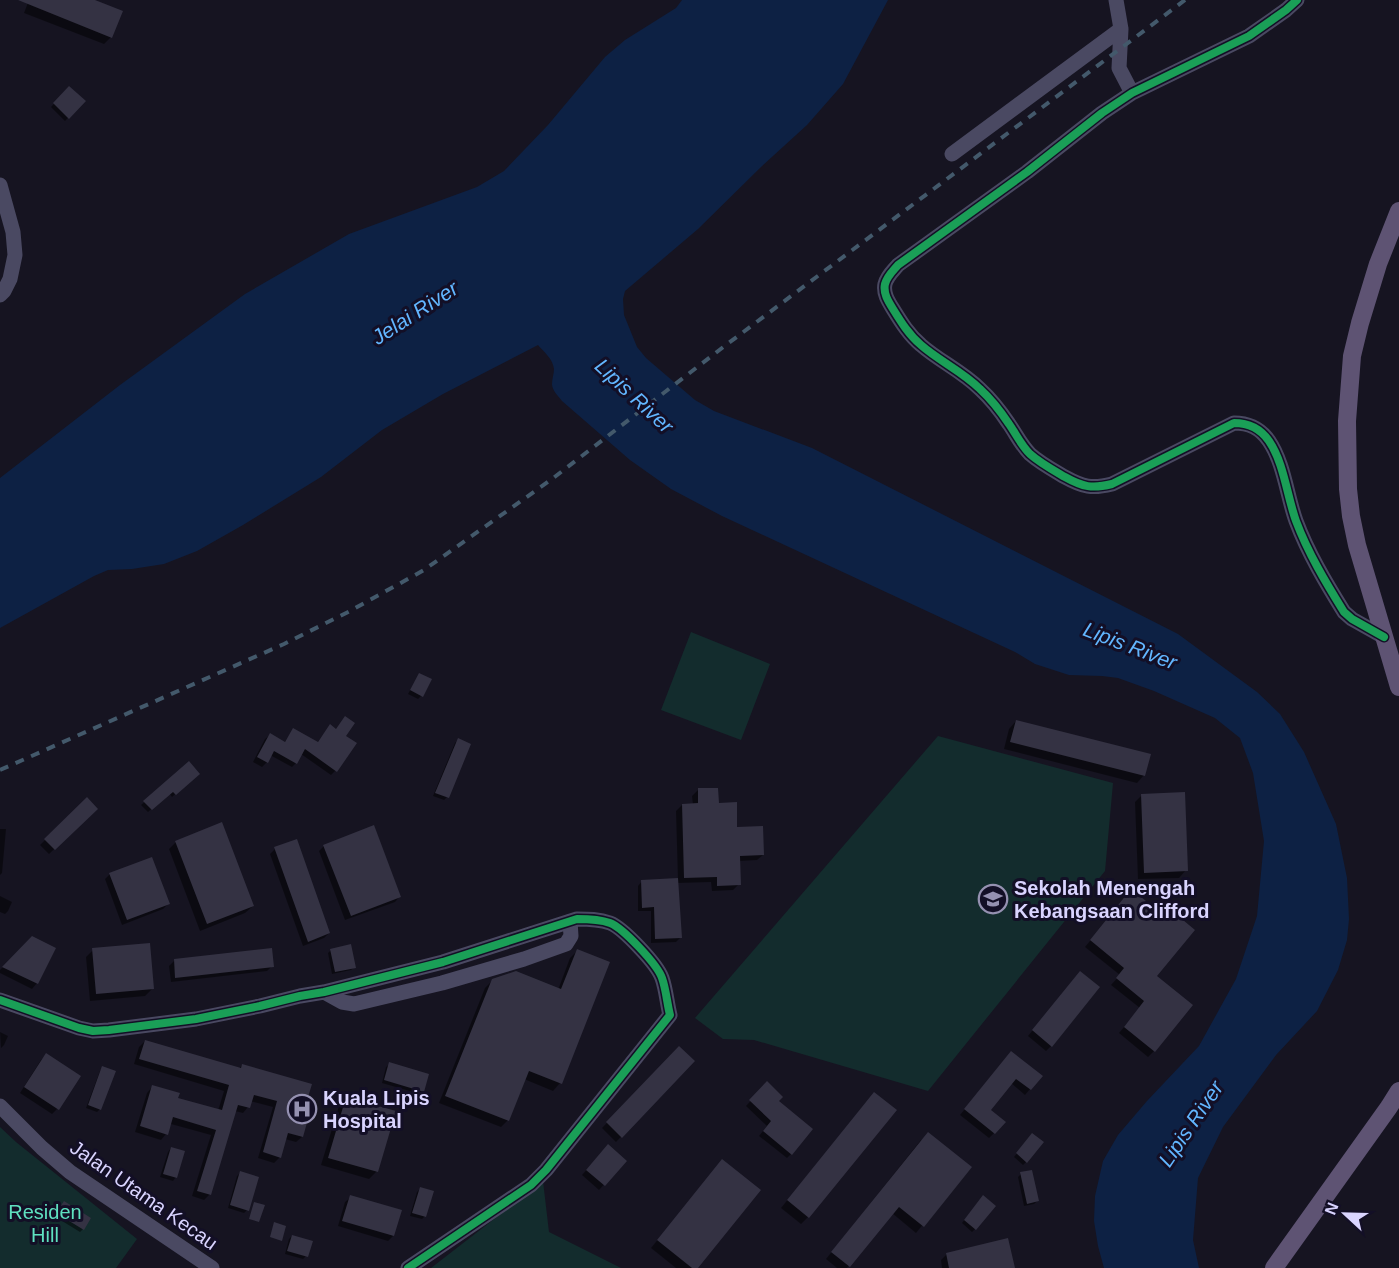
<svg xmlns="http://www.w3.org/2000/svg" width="1399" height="1268" font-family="Helvetica,sans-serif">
<rect width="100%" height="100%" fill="#161421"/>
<path fill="#132c2d" d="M 691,632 L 770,664 L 741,740 L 661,710 Z
M 938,736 L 1113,783 L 1105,871 L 928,1091 L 754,1040 L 723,1039 L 695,1018 Z
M 0,1127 L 16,1142 L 137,1239 L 116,1268 L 0,1268 Z
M 543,1181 L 549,1232 L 621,1268 L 431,1268 Z"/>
<path fill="#0d2144" d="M 682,0 L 888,0 L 843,84 L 807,125 L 761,167 L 698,229 L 625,291 L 623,299 L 624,315 L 637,347 L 646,358 L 695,400 L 714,411 L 812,448 L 1178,634 L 1257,692 L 1280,714 L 1304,752 L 1336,824 L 1347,878 L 1349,919 L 1347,940 L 1338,970 L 1317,1011 L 1276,1055 L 1223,1127 L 1198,1178 L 1193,1240 L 1199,1268 L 1104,1268 L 1098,1246 L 1094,1221 L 1095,1196 L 1103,1161 L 1118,1135 L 1147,1101 L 1199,1046 L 1236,979 L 1257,916 L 1264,841 L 1253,773 L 1240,738 L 1215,718 L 1154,691 L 1118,678 L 1102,676 L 1069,675 L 1035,664 L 1015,652 L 722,516 L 671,489 L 630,460 L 562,401 C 558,396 552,390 552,384 C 552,379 554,374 554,369 C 553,359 544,352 538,345 L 443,394 L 382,430 L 321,477 L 243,525 L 197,551 L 164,564 L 132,569 L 108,570 L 94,576 L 0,628 L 0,478 L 120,385 L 245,294 L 349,234 L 477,187 L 504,171 L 548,125 L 605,57 L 625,40 L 676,8 Z"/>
<path fill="#0007" d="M 29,0 L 91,0 L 111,37 L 104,44 L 24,13 Z
M 69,88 L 84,101 L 65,121 L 51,107 Z
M 417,678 L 421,696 L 418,699 L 408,694 Z
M 1016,721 L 1144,775 L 1137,783 L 1004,749 L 1009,729 Z
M 293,730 L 317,743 L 326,731 L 335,730 L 344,736 L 335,771 L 331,775 L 301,754 L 296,763 L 292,767 L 270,755 L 267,762 L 262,767 L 253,762 L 265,739 L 270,735 L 284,743 Z
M 458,740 L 447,797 L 444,800 L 433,796 L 455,743 Z
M 188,764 L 197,774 L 172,797 L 169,793 L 148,812 L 141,805 Z
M 698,790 L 718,804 L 736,829 L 763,855 L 757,860 L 739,861 L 739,884 L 733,890 L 712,891 L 711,882 L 677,883 L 680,938 L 676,942 L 651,943 L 651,911 L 638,911 L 638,886 L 642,881 L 678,880 L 676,811 L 682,805 L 693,805 L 692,796 Z
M 1142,795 L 1186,870 L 1179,878 L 1138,879 L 1135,802 Z
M 87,799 L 96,809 L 49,854 L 40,845 Z
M 0,829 L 6,829 L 2,873 L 0,875 Z
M 176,842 L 253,906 L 245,913 L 200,931 L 169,849 Z
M 324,846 L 400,896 L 395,902 L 345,920 L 319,851 Z
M 275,849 L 329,933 L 324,938 L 303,946 L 270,854 Z
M 110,874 L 168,904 L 163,909 L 122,925 L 105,879 Z
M 0,896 L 12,902 L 8,911 L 5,914 L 0,912 Z
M 1126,897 L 1155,977 L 1154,1051 L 1148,1057 L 1119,1033 L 1140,1008 L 1111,985 L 1120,975 L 1085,947 Z
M 32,938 L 37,983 L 32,989 L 0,973 L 0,970 Z
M 93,950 L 152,989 L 145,996 L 90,1001 L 86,957 Z
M 331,950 L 354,967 L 351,970 L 332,974 L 328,953 Z
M 577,951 L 608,963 L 560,1083 L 553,1091 L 524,1079 L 508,1120 L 501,1127 L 439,1103 L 485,988 L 493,980 L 558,990 L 570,958 Z
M 174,961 L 272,966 L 267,971 L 171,982 L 169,966 Z
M 1075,978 L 1051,1046 L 1046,1051 L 1028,1036 Z
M 0,1032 L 8,1036 L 4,1045 L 1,1048 Z
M 145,1041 L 239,1069 L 242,1065 L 300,1118 L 302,1137 L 296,1142 L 285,1139 L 280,1157 L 274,1163 L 258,1158 L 273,1107 L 250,1101 L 248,1107 L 243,1113 L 235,1111 L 210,1194 L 204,1200 L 192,1196 L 211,1135 L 171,1124 L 166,1134 L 161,1140 L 135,1132 L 147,1093 L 152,1087 L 177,1099 L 218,1111 L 224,1091 L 134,1064 L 139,1047 Z
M 679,1048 L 693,1062 L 616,1142 L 602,1128 Z
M 46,1055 L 57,1109 L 52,1114 L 20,1093 L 41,1060 Z
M 1006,1058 L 1040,1077 L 1025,1095 L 1011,1083 L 989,1110 L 994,1133 L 989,1138 L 960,1115 Z
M 390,1064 L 423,1091 L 420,1094 L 382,1083 L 386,1067 Z
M 103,1068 L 100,1109 L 97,1112 L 86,1108 L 100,1071 Z
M 767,1083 L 776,1102 L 791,1154 L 787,1158 L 759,1136 L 767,1126 L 746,1106 Z
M 346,1099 L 394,1113 L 376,1172 L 369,1179 L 321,1165 L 339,1106 Z
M 867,1101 L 808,1217 L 801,1224 L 781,1208 Z
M 1029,1138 L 1026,1162 L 1023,1165 L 1014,1157 Z
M 921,1140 L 970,1167 L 916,1233 L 892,1213 L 847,1268 L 837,1268 L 826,1259 Z
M 171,1148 L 176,1177 L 173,1181 L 160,1177 L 168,1152 Z
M 603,1151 L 625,1161 L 599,1190 L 582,1175 Z
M 716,1168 L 696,1268 L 676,1268 L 651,1248 Z
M 240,1173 L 247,1210 L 244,1213 L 228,1208 L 237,1176 Z
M 1021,1174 L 1037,1201 L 1034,1204 L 1024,1206 L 1018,1177 Z
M 420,1189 L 425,1216 L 422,1219 L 410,1216 L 417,1192 Z
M 351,1197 L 393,1236 L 388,1241 L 338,1226 L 345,1202 Z
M 980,1200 L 975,1229 L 972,1232 L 962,1223 Z
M 61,1206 L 83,1229 L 80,1232 L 54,1216 Z
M 292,1236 L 306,1256 L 303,1259 L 285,1254 L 289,1239 Z
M 947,1254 L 1013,1268 L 942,1268 L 941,1260 Z"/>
<path fill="#343243" d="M 18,0 L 95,0 L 123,11 L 112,38 Z
M 69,86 L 86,101 L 69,119 L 53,103 Z
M 419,673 L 432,679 L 423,697 L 410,690 Z
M 345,716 L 355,723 L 346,736 L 357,743 L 337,772 L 305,749 L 297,764 L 274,751 L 268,763 L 257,757 L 270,733 L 285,742 L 293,728 L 318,742 L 330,724 L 336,729 Z
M 1016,720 L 1151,754 L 1145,776 L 1010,742 Z
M 458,738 L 471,744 L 449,798 L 435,793 Z
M 189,761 L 200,774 L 176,795 L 173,792 L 152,810 L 143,801 Z
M 698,788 L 718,788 L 719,803 L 737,802 L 737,827 L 763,826 L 764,855 L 740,856 L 741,885 L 717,886 L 717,877 L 684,878 L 682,804 L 698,803 Z
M 1185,792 L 1188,871 L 1144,873 L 1141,794 Z
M 87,797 L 98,809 L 55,850 L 44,839 Z
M 222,822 L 254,906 L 207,924 L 175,841 Z
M 374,825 L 401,897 L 351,916 L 323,845 Z
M 297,839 L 330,933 L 308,942 L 274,847 Z
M 152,857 L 170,904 L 127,920 L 109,873 Z
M 678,878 L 682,938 L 655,939 L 654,907 L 642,908 L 641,880 Z
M 1131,889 L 1166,917 L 1171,910 L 1195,930 L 1157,976 L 1193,1005 L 1155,1052 L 1124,1027 L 1144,1001 L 1116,978 L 1124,968 L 1090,940 Z
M 32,936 L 56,948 L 38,984 L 2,967 Z
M 150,943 L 154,989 L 96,994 L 92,948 Z
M 351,944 L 356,968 L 335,972 L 330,949 Z
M 272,948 L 274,967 L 175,978 L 174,959 Z
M 577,949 L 610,962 L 562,1084 L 529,1071 L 509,1121 L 445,1096 L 492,979 L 516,971 L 561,989 Z
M 1080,971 L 1100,987 L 1052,1047 L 1032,1030 Z
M 145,1040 L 241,1068 L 242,1064 L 312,1084 L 302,1117 L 308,1119 L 303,1137 L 288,1133 L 281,1158 L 263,1152 L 277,1101 L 254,1095 L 250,1108 L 238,1105 L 211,1195 L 197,1191 L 216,1130 L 173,1117 L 168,1135 L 140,1126 L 152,1085 L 180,1093 L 178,1098 L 222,1110 L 229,1085 L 139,1059 Z
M 679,1046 L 695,1061 L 622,1138 L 606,1122 Z
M 1011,1051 L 1043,1076 L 1031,1090 L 1016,1079 L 991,1110 L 1006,1122 L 995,1134 L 964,1109 Z
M 46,1053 L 81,1076 L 59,1110 L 24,1087 Z
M 389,1062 L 429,1074 L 424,1092 L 384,1080 Z
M 102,1066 L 116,1071 L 101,1110 L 88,1105 Z
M 767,1081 L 783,1097 L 779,1101 L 813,1129 L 792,1155 L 763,1131 L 771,1121 L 749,1100 Z
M 874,1092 L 897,1110 L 809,1218 L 787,1200 Z
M 346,1097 L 396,1111 L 378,1172 L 328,1158 Z
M 928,1132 L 972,1167 L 924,1227 L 899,1207 L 850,1267 L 831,1252 Z
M 1032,1133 L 1044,1142 L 1027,1163 L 1016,1153 Z
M 608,1144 L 627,1161 L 605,1186 L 586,1170 Z
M 171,1147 L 185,1151 L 177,1178 L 163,1174 Z
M 722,1159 L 761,1190 L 698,1268 L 692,1268 L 657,1240 Z
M 1032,1170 L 1039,1201 L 1027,1204 L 1020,1172 Z
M 240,1171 L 259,1177 L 249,1211 L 230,1205 Z
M 420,1187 L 434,1191 L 426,1217 L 412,1213 Z
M 350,1195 L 402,1210 L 394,1236 L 342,1221 Z
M 983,1195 L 996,1206 L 976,1230 L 964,1220 Z
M 64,1201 L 91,1218 L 84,1230 L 56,1213 Z
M 254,1202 L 265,1205 L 259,1222 L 249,1219 Z
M 274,1222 L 286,1226 L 282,1241 L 270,1237 Z
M 292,1235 L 313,1241 L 308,1257 L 287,1251 Z
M 1008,1238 L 1015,1268 L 949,1268 L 946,1253 Z"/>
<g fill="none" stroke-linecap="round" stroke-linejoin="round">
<path stroke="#4a4962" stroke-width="15" d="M 1116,0 L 1121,29 L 1119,68 L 1132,93
M 1297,0 L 1286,10 L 1249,36 L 1132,93 L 1102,113 L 1027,172 L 898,265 C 893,271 887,276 885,284 C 883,293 888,301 893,309 C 901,322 909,335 921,345 C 939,361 962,371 980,389 C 991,399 1001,412 1009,424 C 1016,434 1021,445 1030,454 C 1040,463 1053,470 1065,477 C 1083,487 1092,489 1112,484 L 1234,423 C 1249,423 1260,428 1269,441 C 1284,463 1287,496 1296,521 C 1308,553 1326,583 1344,612 L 1352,619 L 1384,637
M 952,154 L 1121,29
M 0,185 L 13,232 L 15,255 L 10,279 L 4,291 L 0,295
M 324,992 L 342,1002 L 354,1004 L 442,983 L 524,959 L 566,944 L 571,936 L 570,921
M 0,1000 L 79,1028 L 93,1031 L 109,1030 L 196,1019 L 260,1006 L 300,996 L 324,992 L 443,962 L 577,919 C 588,919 599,919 610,923 C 623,928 657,964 662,978 C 666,989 667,1003 670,1015 L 546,1170 L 531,1185 L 408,1268
M 0,1106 L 42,1148 L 70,1172 L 212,1268"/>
<path stroke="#5e5373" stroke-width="18" d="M 1399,211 L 1378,264 L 1360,323 L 1352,356 L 1347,421 L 1348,489 L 1351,516 L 1357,545 L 1399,687
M 1274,1268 L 1389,1107 L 1399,1091"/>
<path stroke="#43596b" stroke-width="4" stroke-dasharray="9 8" stroke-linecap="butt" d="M 0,770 L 284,644 L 350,611 L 424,570 L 552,479 L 722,348 L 1185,0"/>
<g stroke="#130f26" stroke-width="11">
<path id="cycleway" d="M 1297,0 L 1286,10 L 1249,36 L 1132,93 L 1102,113 L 1027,172 L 898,265 C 893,271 887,276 885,284 C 883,293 888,301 893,309 C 901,322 909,335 921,345 C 939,361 962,371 980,389 C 991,399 1001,412 1009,424 C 1016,434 1021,445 1030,454 C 1040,463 1053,470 1065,477 C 1083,487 1092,489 1112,484 L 1234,423 C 1249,423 1260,428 1269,441 C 1284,463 1287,496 1296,521 C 1308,553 1326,583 1344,612 L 1352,619 L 1384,637
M 0,1000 L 79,1028 L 93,1031 L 109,1030 L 196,1019 L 260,1006 L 300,996 L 324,992 L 443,962 L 577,919 C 588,919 599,919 610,923 C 623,928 657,964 662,978 C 666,989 667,1003 670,1015 L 546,1170 L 531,1185 L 408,1268"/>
</g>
<use href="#cycleway" stroke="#1a9f57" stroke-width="8"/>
</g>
<defs>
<g id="school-ring" transform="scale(1.5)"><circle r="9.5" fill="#130f26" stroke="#9591b1" stroke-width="1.5"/><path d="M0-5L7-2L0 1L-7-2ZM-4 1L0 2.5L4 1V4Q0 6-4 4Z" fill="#9591b1"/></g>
<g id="hospital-ring" transform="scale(1.5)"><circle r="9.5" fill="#130f26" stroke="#9591b1" stroke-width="1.5"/><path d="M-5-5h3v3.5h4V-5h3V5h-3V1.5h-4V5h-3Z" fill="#9591b1"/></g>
</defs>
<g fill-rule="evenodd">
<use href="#school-ring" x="993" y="899"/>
<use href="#hospital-ring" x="302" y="1109"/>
</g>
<g text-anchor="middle" stroke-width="6" stroke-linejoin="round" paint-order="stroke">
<g font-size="20" font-weight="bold" fill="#d9d4ff" stroke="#130f26" text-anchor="start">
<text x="1014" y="895">Sekolah Menengah<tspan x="1014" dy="23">Kebangsaan Clifford</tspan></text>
<text x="323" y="1105">Kuala Lipis<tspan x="323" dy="23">Hospital</tspan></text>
</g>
<g font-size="20" fill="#d9d4ff" stroke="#130f26">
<text transform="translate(144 1195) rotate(35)" y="7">Jalan Utama Kecau</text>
</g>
<g font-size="20" fill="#5fe0c0" stroke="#130f26">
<text x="45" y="1219">Residen<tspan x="45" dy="23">Hill</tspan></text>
</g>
<g font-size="21" font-style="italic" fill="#62b6ff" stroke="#130f26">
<text transform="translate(415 313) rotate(-33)" y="7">Jelai River</text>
<text transform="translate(634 396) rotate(43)" y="7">Lipis River</text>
<text transform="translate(1130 646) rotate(21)" y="7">Lipis River</text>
<text transform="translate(1191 1124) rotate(-56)" y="7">Lipis River</text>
</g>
</g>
<g transform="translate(1345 1214) rotate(292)" stroke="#130f26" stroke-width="4.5" paint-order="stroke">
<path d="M0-4.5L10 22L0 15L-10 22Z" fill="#d9d4ff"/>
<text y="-9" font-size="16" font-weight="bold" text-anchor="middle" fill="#d9d4ff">N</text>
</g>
</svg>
